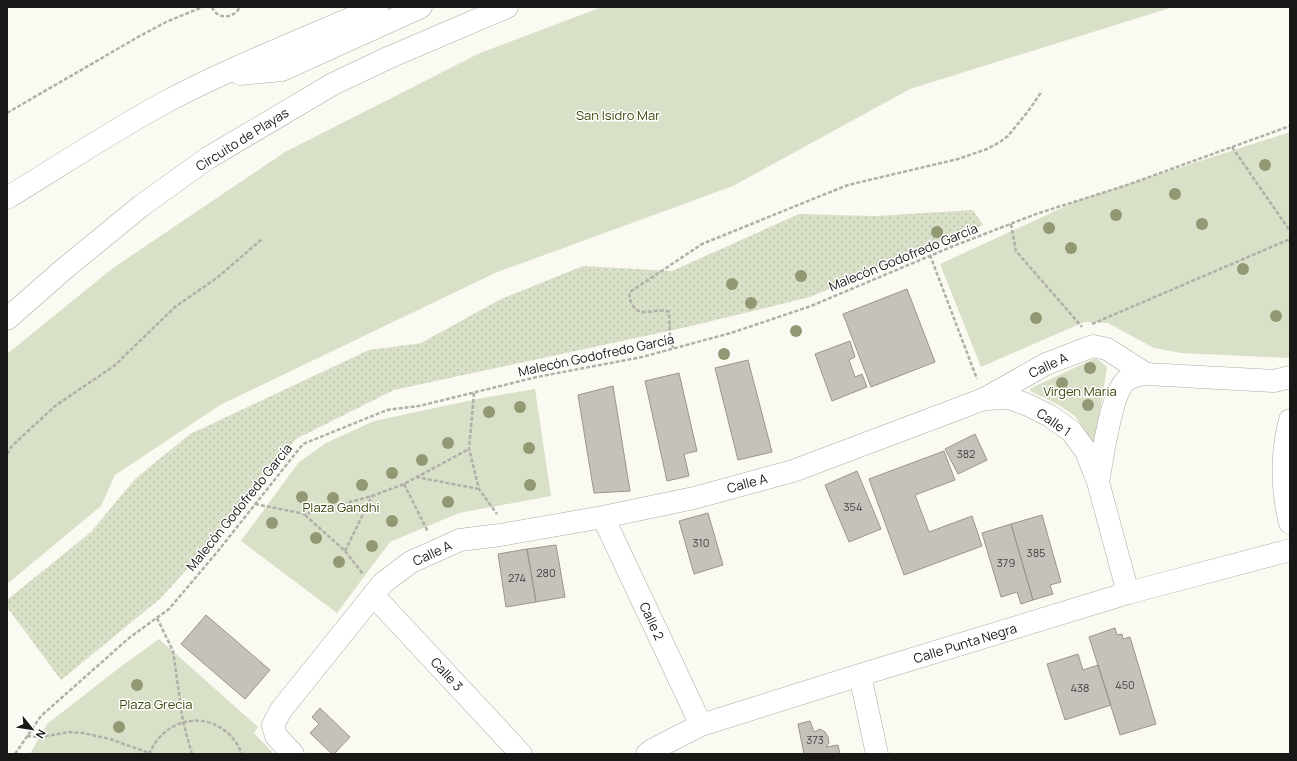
<svg xmlns="http://www.w3.org/2000/svg" width="1297" height="761" font-family="Manrope,sans-serif">
<defs>
<pattern id="grass-dots" width="8" height="8" patternUnits="userSpaceOnUse"><rect width="8" height="8" fill="#d8e0c7"/><path d="M2 2h.1M6 6h.1" fill="none" stroke="#b9bfaa" stroke-width="1.8" stroke-linecap="round"/></pattern>
</defs>
<rect width="100%" height="100%" fill="#fbfaf2"/>
<path fill="url(#grass-dots)" d="M 973,210 L 983,225 L 810,297 L 687,327 L 394,390 L 296,439 L 221,531 L 161,598 L 61,680 L 7,607 L 7,600 L 91,532 L 135,479 L 190,434 L 369,350 L 421,343 L 501,299 L 583,266 L 672,271 L 799,214 L 875,216 Z"/>
<path fill="#d8e0c7" d="M 602,7 L 1173,7 L 910,89 L 733,186 L 495,273 L 220,405 L 115,475 L 101,506 L 7,584 L 7,354 L 113,268 L 285,152 L 480,53 Z
M 1290,132 L 1290,358 L 1181,353 L 1154,348 L 1108,323 L 1084,322 L 981,367 L 940,264 L 1079,200 Z
M 1096,358 L 1107,367 L 1095,445 L 1075,416 L 1059,405 L 1030,391 L 1031,388 Z
M 535,389 L 551,496 L 459,513 L 390,542 L 337,613 L 241,541 L 299,462 L 326,443 L 374,421 L 482,398 Z
M 159,639 L 258,727 L 254,733 L 274,754 L 30,754 L 47,724 L 119,668 Z"/>
<path fill="#c7c1bc" stroke="#9a958f" d="M 907,289 L 935,362 L 871,387 L 843,314 Z
M 850,341 L 855,357 L 849,360 L 855,377 L 862,374 L 867,387 L 832,401 L 815,354 Z
M 748,360 L 772,452 L 738,460 L 715,368 Z
M 679,373 L 697,451 L 684,454 L 689,476 L 667,481 L 645,381 Z
M 613,386 L 630,491 L 594,493 L 578,395 Z
M 975,434 L 987,460 L 958,474 L 945,449 Z
M 944,451 L 955,480 L 915,495 L 929,532 L 972,516 L 982,546 L 904,575 L 869,479 Z
M 857,471 L 881,529 L 849,542 L 825,485 Z
M 708,513 L 723,565 L 694,574 L 679,521 Z
M 1042,515 L 1061,582 L 1050,585 L 1053,594 L 1033,600 L 1011,524 Z
M 1011,524 L 1033,600 L 1021,604 L 1017,592 L 1001,597 L 982,533 Z
M 556,545 L 565,597 L 536,602 L 527,549 Z
M 527,549 L 536,602 L 506,607 L 498,554 Z
M 206,615 L 270,670 L 245,699 L 181,644 Z
M 1115,628 L 1117,635 L 1122,634 L 1123,639 L 1130,637 L 1156,724 L 1120,735 L 1089,637 Z
M 1078,654 L 1083,670 L 1098,665 L 1111,705 L 1065,720 L 1047,664 Z
M 320,708 L 350,737 L 334,754 L 332,754 L 310,733 L 319,724 L 312,717 Z
M 810,721 L 814,732 L 820,729 L 825,732 L 828,737 L 829,743 L 826,747 L 838,745 L 840,754 L 804,754 L 798,724 Z"/>
<g fill="none" stroke-linecap="round" stroke-linejoin="round">
<g stroke="#abaaa3" stroke-width="23">
<path id="minor" d="M 985,399 L 1009,398 L 1028,405 L 1050,416 L 1071,431 L 1086,451 L 1098,482 L 1128,593
M 1098,482 C 1102,462 1111,389 1128,379 C 1133,376 1140,375 1146,374
M 603,517 L 701,725
M 373,595 L 521,754
M 860,675 L 877,754
M 293,754 L 276,736 L 273,725 L 281,710 L 383,583 L 411,562 L 460,540 L 500,535 L 603,517 L 694,498 L 793,471 L 984,399 L 1046,364 L 1093,346 L 1107,349 L 1146,374 L 1274,381 L 1290,377
M 647,754 L 652,750 L 701,725 L 860,675 L 1128,593 L 1290,550"/>
</g>
<g stroke="#abaaa3" stroke-width="23">
<path id="tertiary" d="M 1290,420 C 1281,454 1282,490 1290,523"/>
</g>
<g stroke="#abaaa3" stroke-width="23">
<path id="trunk" d="M 240,74 L 282,70 L 421,7
M 7,198 C 58,167 109,133 162,104 C 231,67 305,39 377,7
M 7,319 L 64,269 L 141,206 L 208,158 L 333,84 L 390,57 L 507,7"/>
</g>
<path stroke="#b0afa9" stroke-width="2.5" stroke-dasharray="4 2" stroke-linecap="butt" d="M 212,7 C 217,20 234,19 240,7
M 7,113 L 138,37 L 166,22 L 203,7
M 1232,147 L 1290,231
M 1011,224 L 1016,251 L 1082,327
M 930,255 L 977,379
M 1092,324 L 1290,239
M 673,348 L 670,337 L 669,312 C 658,306 639,320 632,304 C 630,300 629,298 630,292 L 702,244 L 823,195 L 848,185 L 958,159 L 987,149 L 1000,142 L 1008,136 L 1029,110 L 1042,91
M 474,393 L 469,449 L 479,489 L 497,514
M 7,454 L 12,446 L 55,406 L 114,366 L 175,307 L 218,277 L 262,239
M 416,477 L 479,489
M 404,484 L 428,532
M 255,504 L 305,514 L 372,496 L 404,484 L 469,449
M 305,515 L 345,551 L 363,574
M 345,551 L 372,496
M 157,618 L 173,651 L 183,722 L 192,754
M 27,736 L 41,737 L 69,732 L 83,733 L 110,739 L 152,754
M 15,754 L 41,716 L 129,638 L 169,609 L 218,551 L 303,444 L 387,410 L 419,406 L 537,377 L 642,357 L 731,333 L 811,306 L 951,247 L 1036,214 L 1127,185 L 1290,126
M 149,754 C 168,710 224,709 242,754"/>
<use href="#minor" stroke="#fff" stroke-width="22"/>
<use href="#tertiary" stroke="#fff" stroke-width="22"/>
<use href="#trunk" stroke="#fff" stroke-width="22"/>
</g>
<g fill="#929874">
<circle cx="1265" cy="165" r="6"/>
<circle cx="1175" cy="194" r="6"/>
<circle cx="1116" cy="215" r="6"/>
<circle cx="1202" cy="224" r="6"/>
<circle cx="1049" cy="228" r="6"/>
<circle cx="937" cy="232" r="6"/>
<circle cx="1071" cy="248" r="6"/>
<circle cx="1243" cy="269" r="6"/>
<circle cx="801" cy="276" r="6"/>
<circle cx="732" cy="284" r="6"/>
<circle cx="751" cy="303" r="6"/>
<circle cx="1276" cy="316" r="6"/>
<circle cx="1036" cy="318" r="6"/>
<circle cx="796" cy="331" r="6"/>
<circle cx="724" cy="354" r="6"/>
<circle cx="1090" cy="368" r="6"/>
<circle cx="1062" cy="383" r="6"/>
<circle cx="1088" cy="405" r="6"/>
<circle cx="520" cy="407" r="6"/>
<circle cx="489" cy="412" r="6"/>
<circle cx="448" cy="443" r="6"/>
<circle cx="529" cy="448" r="6"/>
<circle cx="422" cy="460" r="6"/>
<circle cx="392" cy="473" r="6"/>
<circle cx="362" cy="485" r="6"/>
<circle cx="530" cy="485" r="6"/>
<circle cx="302" cy="497" r="6"/>
<circle cx="333" cy="498" r="6"/>
<circle cx="448" cy="502" r="6"/>
<circle cx="392" cy="521" r="6"/>
<circle cx="272" cy="523" r="6"/>
<circle cx="316" cy="538" r="6"/>
<circle cx="372" cy="546" r="6"/>
<circle cx="339" cy="562" r="6"/>
<circle cx="137" cy="685" r="6"/>
<circle cx="119" cy="727" r="6"/>
</g>
<g text-anchor="middle" stroke-width="3" stroke-linejoin="round" paint-order="stroke">
<g font-size="11" fill="#444240">
<text x="966" y="458">382</text>
<text x="853" y="511">354</text>
<text x="701" y="547">310</text>
<text x="1036" y="557">385</text>
<text x="1006" y="567">379</text>
<text x="546" y="577">280</text>
<text x="517" y="582">274</text>
<text x="1125" y="689">450</text>
<text x="1080" y="692">438</text>
<text x="815" y="744">373</text>
</g>
<g font-size="13" fill="#3c480c" stroke="#fff">
<text x="618" y="120">San Isidro Mar</text>
<text x="1080" y="396">Virgen Maria</text>
<text x="341" y="512">Plaza Gandhi</text>
<text x="156" y="709">Plaza Grecia</text>
</g>
<g font-size="13" fill="#191816" stroke="#fff">
<text transform="translate(242 139) rotate(-32)" y="5">Circuito de Playas</text>
<text transform="translate(903 257) rotate(-22)" y="5">Malecón Godofredo García</text>
<text transform="translate(596 355) rotate(-12)" y="5">Malecón Godofredo García</text>
<text transform="translate(1048 365) rotate(-25)" y="5">Calle A</text>
<text transform="translate(1054 422) rotate(35)" y="5">Calle 1</text>
<text transform="translate(747 483) rotate(-15)" y="5">Calle A</text>
<text transform="translate(239 507) rotate(-51)" y="5">Malecón Godofredo García</text>
<text transform="translate(432 553) rotate(-25)" y="5">Calle A</text>
<text transform="translate(652 621) rotate(65)" y="5">Calle 2</text>
<text transform="translate(965 643) rotate(-17)" y="5">Calle Punta Negra</text>
<text transform="translate(447 674) rotate(47)" y="5">Calle 3</text>
</g>
</g>
<rect width="1297" height="761" fill="none" stroke="#191816" stroke-width="16"/>
<g transform="translate(32 729) rotate(120)" stroke="#ffffff" stroke-width="3" paint-order="stroke">
<path d="M0-3L7 15L0 10L-7 15Z" fill="#191816"/>
<text y="-6" font-size="11" font-weight="bold" text-anchor="middle" fill="#191816">N</text>
</g>
</svg>
